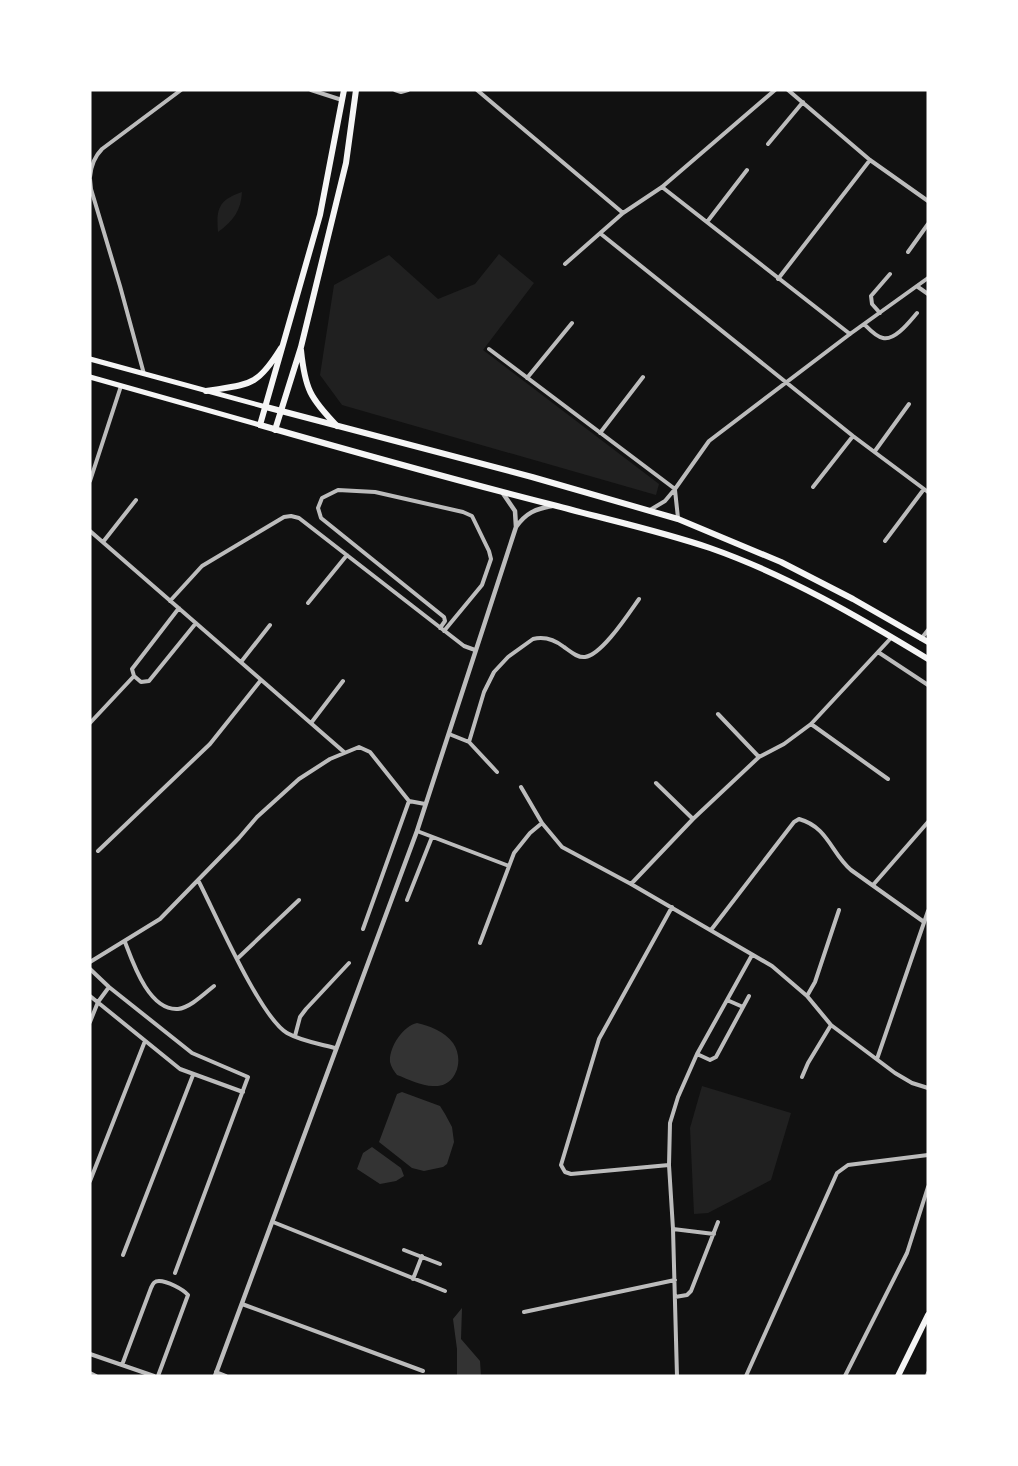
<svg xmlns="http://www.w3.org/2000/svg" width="1018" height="1466" font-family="Montserrat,sans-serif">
<rect width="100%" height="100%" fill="#111"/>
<path fill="#202020" d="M 242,192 C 241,211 233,221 218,232 C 216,208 219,200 242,192 Z
M 499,254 L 534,283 L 483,350 L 659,484 L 656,495 L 342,405 L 320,375 L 334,285 L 389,255 L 438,299 L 475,284 Z
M 702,1086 L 791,1113 L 771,1180 L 708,1213 L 694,1214 L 690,1128 Z"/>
<path fill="#333" d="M 417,1023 C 430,1026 444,1031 453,1043 C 465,1060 456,1088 433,1086 C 421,1086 408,1079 397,1075 C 394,1071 391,1067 390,1062 C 389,1047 403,1026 417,1023 Z
M 402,1092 L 440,1106 L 445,1114 L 452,1127 L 454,1142 L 447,1164 L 443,1167 L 424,1171 L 412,1168 L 379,1142 L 397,1094 Z
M 372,1147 L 401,1168 L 404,1176 L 396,1181 L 380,1184 L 357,1169 L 363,1153 Z
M 462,1308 L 461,1339 L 480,1361 L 481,1376 L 457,1376 L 457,1349 L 453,1319 Z"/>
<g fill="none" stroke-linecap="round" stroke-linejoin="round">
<path stroke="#bcbcbc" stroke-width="4" d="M 311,90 L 342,100
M 395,90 L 401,92 L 408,90
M 477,90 L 623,213 L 662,187 L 775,90
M 788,90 L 870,160 L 928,201
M 768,144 L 803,102
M 90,177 C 91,165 94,157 102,149 L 181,90
M 90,179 L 91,189 L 120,286 L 144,374
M 662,187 L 850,334
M 707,222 L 747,170
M 601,234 L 853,436 L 928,492
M 908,252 L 928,224
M 565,264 L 623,213
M 778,279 L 870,160
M 918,287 L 928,294
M 880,313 L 872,304 L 871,296 L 890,274
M 864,324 C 869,329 876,337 883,338 C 895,341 910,321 917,313
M 489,349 L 675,489
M 527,378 L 572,323
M 600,433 L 643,377
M 875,451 L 909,404
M 90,481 L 121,386
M 813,487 L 853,436
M 675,490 L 678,518
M 650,510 L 665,501 L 675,489 L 709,441 L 850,334 L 928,278
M 90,531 L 344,752
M 885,541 L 924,489
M 103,542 L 136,500
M 170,601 L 202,566 L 284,517 L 291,516 L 299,518 L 464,646 L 475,650
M 308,603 L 347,555
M 179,608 L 132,669 L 134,676 L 141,682 L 149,681 L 196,623
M 440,628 L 445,621 L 444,617 L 321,518 L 318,508 L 322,498 L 338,490 L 375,492 L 463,512 L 472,516 L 489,551 L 491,559 L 482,585 L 444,631
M 921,639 L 928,630
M 878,652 L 928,685
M 241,662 L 270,625
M 718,714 L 759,757
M 90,723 L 134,676
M 311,723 L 343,681
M 811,724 L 888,779
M 449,734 L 469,742
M 497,772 L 469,742 L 484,692 L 494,672 L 508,657 L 533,639 C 545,636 555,640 564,647 C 570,651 577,658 585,657 C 602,655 629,613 639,599
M 656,783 L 693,819
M 521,787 L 542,823 L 562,847 L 631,884 L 772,966 L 807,996 L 831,1025 L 895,1073 L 912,1083 L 928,1088
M 417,831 L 509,866
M 98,851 L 210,744 L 261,680
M 199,882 C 215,913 260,1017 287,1033 C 301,1041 320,1044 335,1048
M 631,884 L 693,819 L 759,757 L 784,744 L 811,724 L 891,638
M 873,885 L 928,822
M 407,900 L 432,837
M 363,929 L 409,801
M 711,930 L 794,822 L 799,819 C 828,827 831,853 851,870 L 924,922
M 125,942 C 133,963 149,1011 178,1009 C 190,1008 205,993 214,986
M 480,943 L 514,853 L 530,833 L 542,823
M 238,958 L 299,900
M 90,962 L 160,919 L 239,838 L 257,817 L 299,779 L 330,759 L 359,747 L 370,752 L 409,801 L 425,804
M 90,969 L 109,987 L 192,1053 L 248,1077 L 175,1273
M 90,996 L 180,1069 L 243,1092
M 807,996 L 815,982 L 839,910
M 727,1000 L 743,1007
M 90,1022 L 98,1002 L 109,987
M 295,1036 L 300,1017 L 306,1009 L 349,963
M 697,1054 L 710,1060 L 716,1057 L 749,996
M 877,1059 L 928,911
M 802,1077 L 808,1063 L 831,1025
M 669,1165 L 571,1174 L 565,1172 L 561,1165 L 599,1039 L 672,907
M 90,1181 L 145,1041
M 273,1222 L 445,1291
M 673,1229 L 714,1234
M 404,1250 L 440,1264
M 123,1255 L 193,1075
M 413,1279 L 422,1256
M 675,1297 L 687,1295 L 691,1291 L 718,1222
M 242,1304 L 423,1371
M 524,1312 L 675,1280
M 90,1354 L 154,1376
M 122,1365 L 151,1288 C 153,1284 154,1281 159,1281 C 167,1281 183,1289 188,1295 L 158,1376
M 216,1372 L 226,1376
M 90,1373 L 96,1376
M 677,1376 L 673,1229 L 669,1165 L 670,1123 L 678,1097 L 697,1054 L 752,955
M 746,1376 L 837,1173 L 848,1165 L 928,1155
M 845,1376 L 907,1253 L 928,1187
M 927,1376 L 928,1373"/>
<path stroke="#bcbcbc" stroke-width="4.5" d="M 502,492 L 515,511 L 516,527
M 215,1376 L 417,831 L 516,527 C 526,513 535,509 552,506"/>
<path stroke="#f5f5f5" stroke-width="5" d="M 90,359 L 266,407
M 90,377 L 260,425"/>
<path stroke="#f5f5f5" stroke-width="6" d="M 266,407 L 532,477 L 678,519 L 781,562 L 853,599 L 928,642
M 260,425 C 358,453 458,481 557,506 C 609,520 660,531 710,548 C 787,575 859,617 928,659
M 898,1376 L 928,1315"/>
<path stroke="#f5f5f5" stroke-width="6" d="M 301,350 C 305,389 310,398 337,426
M 206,391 C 250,384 257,387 281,348
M 260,425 L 320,215 L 344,90
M 275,430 L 301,347 L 346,163 L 356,90"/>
</g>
<rect width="1018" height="1466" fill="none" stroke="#ffffff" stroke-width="183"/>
</svg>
